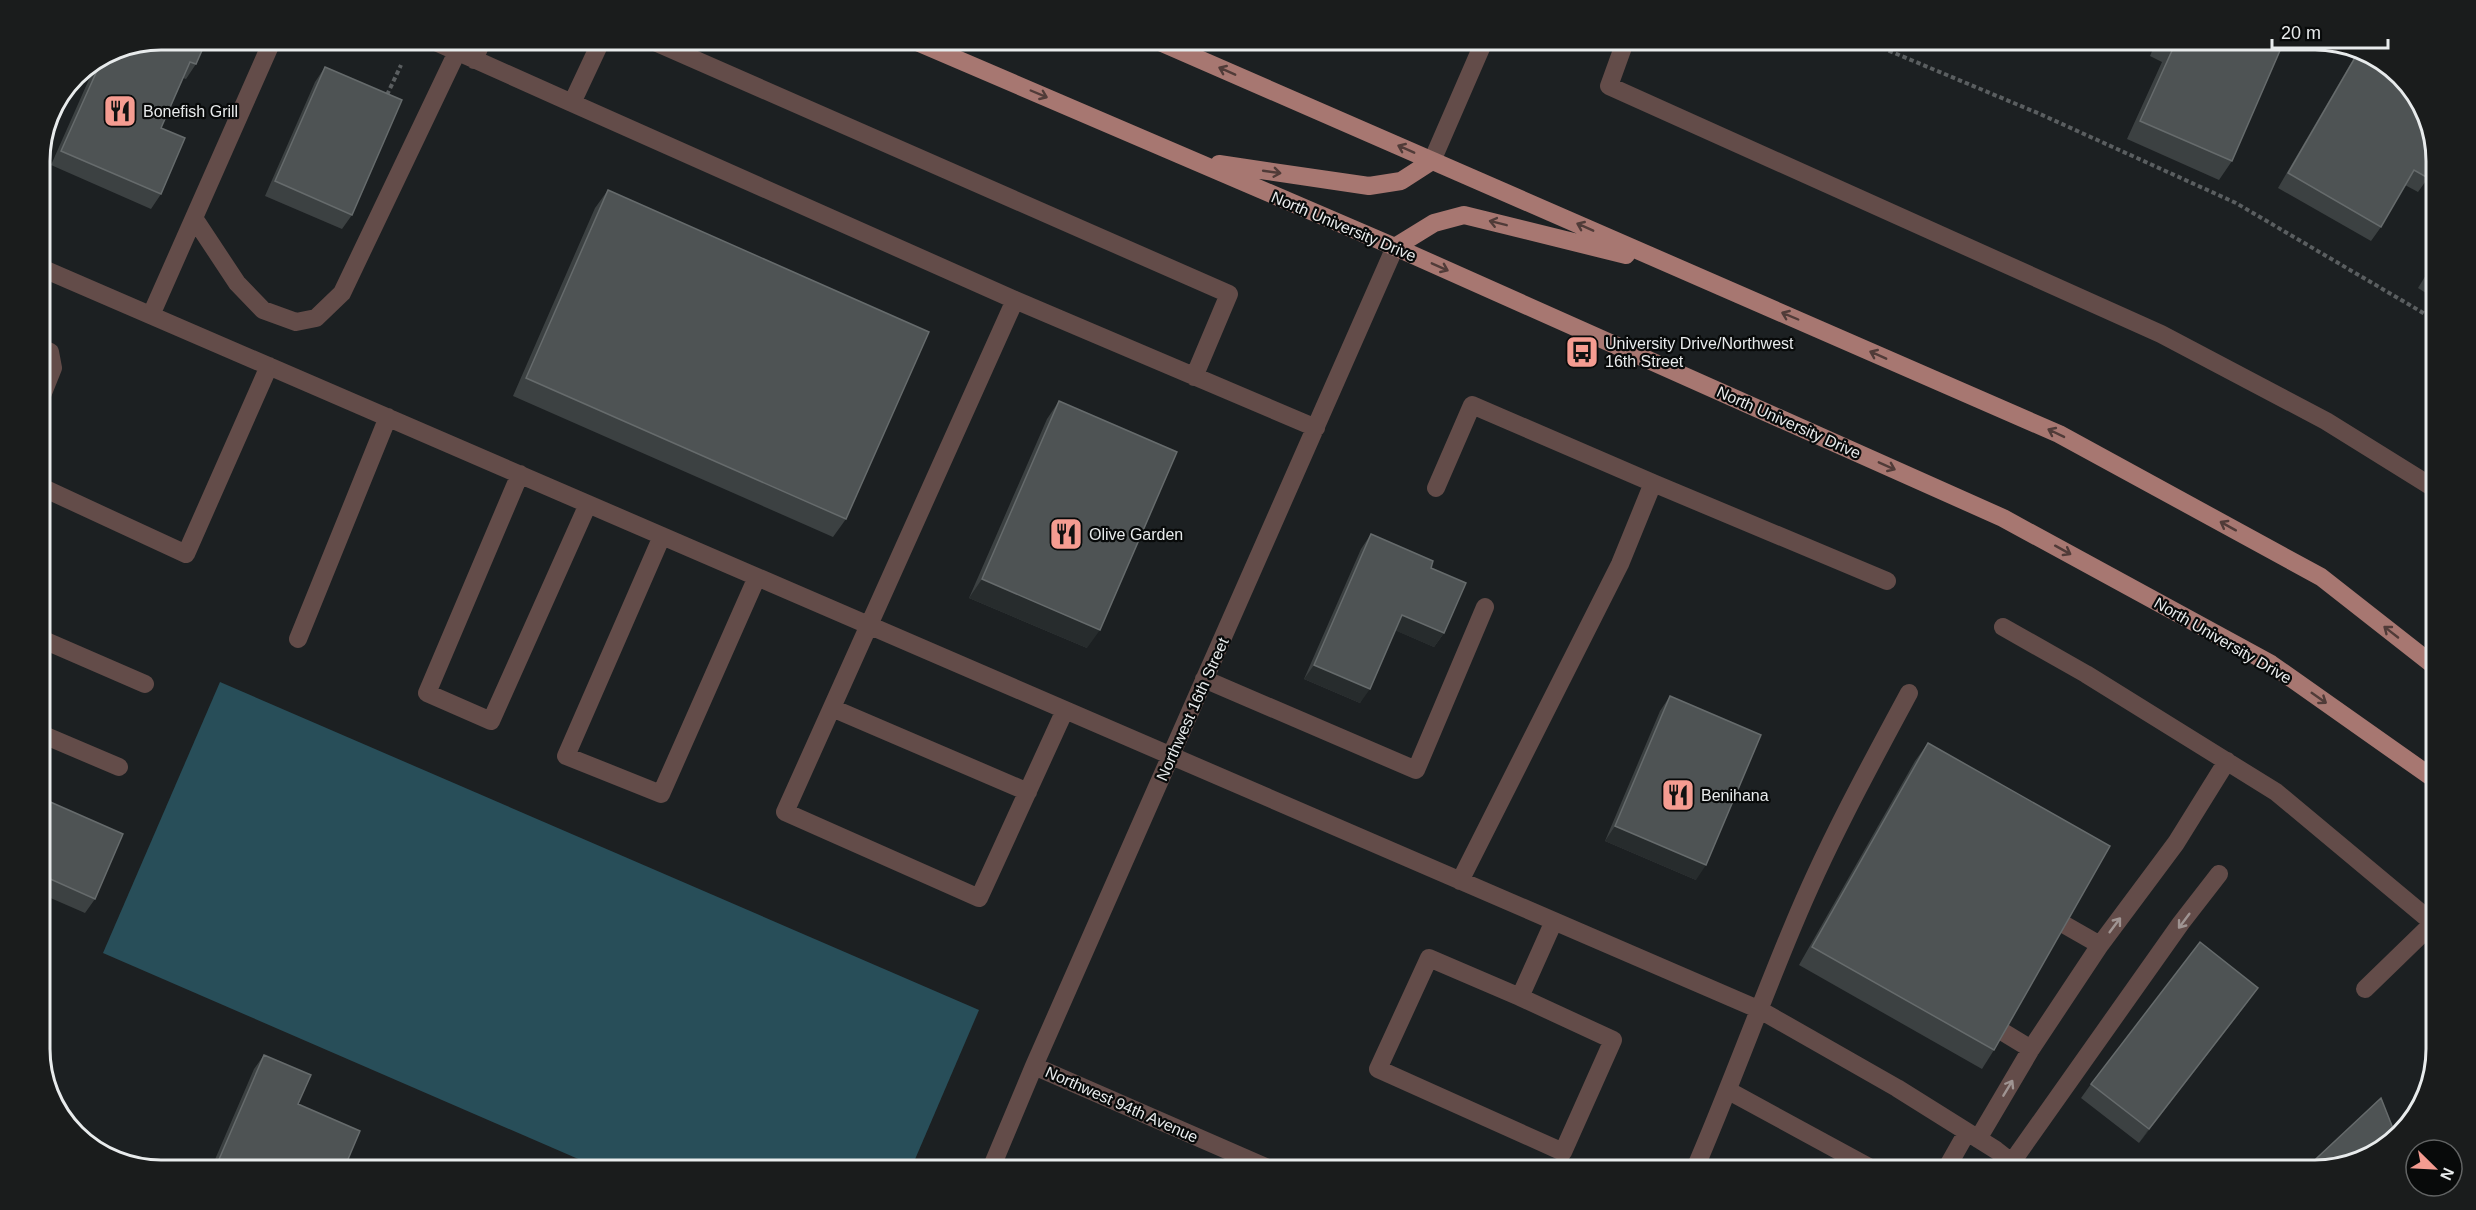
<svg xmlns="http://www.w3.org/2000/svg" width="2476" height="1210" font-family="Helvetica,sans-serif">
<rect width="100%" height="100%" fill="#1c2022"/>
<path fill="#284e59" d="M 220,682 L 979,1010 L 910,1171 L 606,1171 L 103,953 Z"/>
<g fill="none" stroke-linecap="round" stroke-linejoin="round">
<path stroke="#5a5e60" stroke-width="4" stroke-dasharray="4.5 3" stroke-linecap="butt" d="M 1861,39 L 2040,114 L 2236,203 L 2437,321
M 387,95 L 401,65"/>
<path stroke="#634c49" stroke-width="18" d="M 429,39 L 572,103
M 602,39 L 572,103 L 1015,300 L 1316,428
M 648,39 L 1229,294 L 1194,377
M 1626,39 L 1609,86 L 2161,334 L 2326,421 L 2437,490
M 474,60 L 483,39
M 1432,161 L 1485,39
M 194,218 L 237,283 L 263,310 L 296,322 L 316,318 L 342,293 L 457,52
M 39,267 L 1760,1010 L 1897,1088 L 1996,1150 L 2023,1171
M 1015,300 L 785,812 L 979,898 L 1065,710
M 151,315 L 273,39
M 39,347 L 50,352 L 53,368 L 39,403
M 520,474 L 427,693 L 491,721 L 588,504
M 39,486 L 186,554 L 269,366
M 1436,488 L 1472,405 L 1653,483
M 662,536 L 566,756 L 661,794 L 757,577
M 2003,627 L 2086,674 L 2276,792 L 2433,923 L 2365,989
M 39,638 L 145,684
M 298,639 L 388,417
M 1204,679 L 1416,770 L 1485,607
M 832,708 L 1028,792
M 39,733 L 119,767
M 1460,881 L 1620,564 L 1653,483 L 1887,581
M 2065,925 L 2100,945
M 1520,997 L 1429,958 L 1378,1069 L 1563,1152 L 1613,1040 L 1520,997 L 1554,921
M 2003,1032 L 2031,1049
M 1034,1066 L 1275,1171
M 1729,1091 L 1876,1171
M 1978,1139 L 2031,1049 L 2100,945 L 2176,843 L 2227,761
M 2012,1162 L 2181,923 L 2219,874
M 990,1171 L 1034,1066 L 1395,247
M 1694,1171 C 1729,1090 1759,1007 1793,926 C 1826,846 1868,769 1909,693
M 1945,1171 L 1967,1132"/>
<path stroke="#a77771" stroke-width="18" d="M 910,39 L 1395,247 L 2003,518 L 2271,664 L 2437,781
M 1153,39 L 2059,434 L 2321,577 L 2437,668
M 1219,164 L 1369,186 L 1401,181 L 1432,161
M 1395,247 L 1434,223 L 1464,215 L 1626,255"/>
</g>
<path fill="#3c4142" d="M 161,39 L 196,64 L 186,79 L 183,78 L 161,128 L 161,194 L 151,209 L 51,165 L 98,59 L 114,48 Z
M 2157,39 L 2285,39 L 2232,161 L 2219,180 L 2127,139 L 2162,62 L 2150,56 Z
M 2359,49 L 2369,51 L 2428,178 L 2418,192 L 2405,185 L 2381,227 L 2371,241 L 2278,188 Z
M 325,67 L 352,215 L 342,229 L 265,196 L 315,82 Z
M 608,190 L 846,519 L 833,537 L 513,396 L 595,208 Z
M 2437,257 L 2437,300 L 2418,288 Z
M 1059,401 L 1087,648 L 969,598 L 1047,419 Z
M 1371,534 L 1444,633 L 1434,647 L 1395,630 L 1360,703 L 1304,679 L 1361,549 Z
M 1670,696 L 1696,880 L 1605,841 L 1660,711 Z
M 1928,743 L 1994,1050 L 1982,1069 L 1799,965 L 1915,761 Z
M 39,797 L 95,899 L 85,913 L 39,893 Z
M 2248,1002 L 2139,1143 L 2081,1098 L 2091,1084 Z
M 264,1055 L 298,1104 L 343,1171 L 210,1171 L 254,1069 Z"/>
<path fill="#272c2d" d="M 982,579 L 1100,630 L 1087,648 L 969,598 Z
M 1402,615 L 1444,633 L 1434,647 L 1392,629 Z
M 1314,665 L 1370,689 L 1360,703 L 1304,679 Z
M 1615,826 L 1706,865 L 1696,880 L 1605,841 Z
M 2258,988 L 2248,1002 L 2139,1143 L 2149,1129 Z"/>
<path fill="#4e5354" stroke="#666b6c" stroke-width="1.5" d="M 161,39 L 207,39 L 196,64 L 190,62 L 161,128 L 185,138 L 161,194 L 61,151 L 104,55 L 114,48 Z
M 2164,39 L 2285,39 L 2232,161 L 2140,121 L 2175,44 Z
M 2360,49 L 2369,51 L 2416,93 L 2437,153 L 2437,164 L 2428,178 L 2414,170 L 2381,227 L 2288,173 Z
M 325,67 L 402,100 L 352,215 L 275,181 Z
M 608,190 L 929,332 L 846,519 L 526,378 Z
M 2437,259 L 2437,279 L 2428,273 Z
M 1059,401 L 1177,452 L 1100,630 L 982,579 Z
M 1371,534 L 1433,561 L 1431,568 L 1466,583 L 1444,633 L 1402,615 L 1370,689 L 1314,665 Z
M 1670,696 L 1761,735 L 1706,865 L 1615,826 Z
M 1928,743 L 2110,846 L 1994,1050 L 1812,947 Z
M 39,797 L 123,834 L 95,899 L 39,874 Z
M 2200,942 L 2258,988 L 2149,1129 L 2091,1084 Z
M 264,1055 L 311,1075 L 298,1104 L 360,1131 L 343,1171 L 214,1171 Z
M 2381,1098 L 2396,1136 L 2383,1151 L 2316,1171 L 2303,1171 Z"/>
<defs><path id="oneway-shaft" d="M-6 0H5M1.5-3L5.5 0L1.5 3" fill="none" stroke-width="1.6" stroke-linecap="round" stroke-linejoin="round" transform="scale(1.5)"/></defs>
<g stroke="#503b38">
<use href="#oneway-shaft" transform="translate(1227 71) rotate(-156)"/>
<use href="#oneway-shaft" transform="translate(1039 94) rotate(23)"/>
<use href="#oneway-shaft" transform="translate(1406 149) rotate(-156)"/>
<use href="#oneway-shaft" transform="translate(1272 172) rotate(8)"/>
<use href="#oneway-shaft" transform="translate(1498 223) rotate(-166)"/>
<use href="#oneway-shaft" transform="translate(1585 227) rotate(-156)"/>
<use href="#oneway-shaft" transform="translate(1440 267) rotate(24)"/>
<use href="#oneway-shaft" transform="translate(1790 316) rotate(-157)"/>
<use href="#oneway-shaft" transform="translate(1878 355) rotate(-156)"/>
<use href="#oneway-shaft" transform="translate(2056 433) rotate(-154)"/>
<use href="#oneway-shaft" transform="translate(1887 466) rotate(24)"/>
<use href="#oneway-shaft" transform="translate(2228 526) rotate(-151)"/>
<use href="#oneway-shaft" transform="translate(2063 550) rotate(29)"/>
<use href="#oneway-shaft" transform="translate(2391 632) rotate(-142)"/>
<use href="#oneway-shaft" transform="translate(2319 698) rotate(35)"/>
</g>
<g stroke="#9f9492">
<use href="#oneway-shaft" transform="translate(2184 921) rotate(127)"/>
<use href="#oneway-shaft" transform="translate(2115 925) rotate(-53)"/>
<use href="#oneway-shaft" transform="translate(2008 1088) rotate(-59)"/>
</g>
<defs>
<g id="restaurant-square" transform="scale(1.725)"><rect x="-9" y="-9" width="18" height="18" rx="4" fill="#f59c91" stroke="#080a0a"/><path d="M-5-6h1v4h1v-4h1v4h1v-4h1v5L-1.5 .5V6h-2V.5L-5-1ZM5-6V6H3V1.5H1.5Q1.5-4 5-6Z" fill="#111"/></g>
<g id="bus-square" transform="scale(1.725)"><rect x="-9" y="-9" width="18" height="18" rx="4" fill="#f59c91" stroke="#080a0a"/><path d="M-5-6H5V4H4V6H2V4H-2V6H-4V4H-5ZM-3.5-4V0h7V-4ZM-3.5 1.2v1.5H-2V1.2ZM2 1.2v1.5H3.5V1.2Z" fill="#111"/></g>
</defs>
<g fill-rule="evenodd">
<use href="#restaurant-square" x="120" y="111"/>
<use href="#bus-square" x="1582" y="352"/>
<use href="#restaurant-square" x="1066" y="534"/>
<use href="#restaurant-square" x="1678" y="795"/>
</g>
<g text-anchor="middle" stroke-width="4.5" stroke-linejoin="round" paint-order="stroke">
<g font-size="16" fill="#e8ebec" stroke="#080a0a" text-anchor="start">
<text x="143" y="117">Bonefish Grill</text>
<text x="1605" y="349">University Drive/Northwest<tspan x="1605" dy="18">16th Street</tspan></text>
<text x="1089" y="540">Olive Garden</text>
<text x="1701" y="801">Benihana</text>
</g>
<g font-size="16" fill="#e8ebec" stroke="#080a0a">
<text transform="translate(1344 226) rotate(23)" y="6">North University Drive</text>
<text transform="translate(1789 422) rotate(24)" y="6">North University Drive</text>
<text transform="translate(2223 640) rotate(30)" y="6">North University Drive</text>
<text transform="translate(1192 709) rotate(-66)" y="6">Northwest 16th Street</text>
<text transform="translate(1122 1104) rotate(24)" y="6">Northwest 94th Avenue</text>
</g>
</g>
<path d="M0 0H2476V1210H0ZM161 50H2315A111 111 0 0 1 2426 161V1049A111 111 0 0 1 2315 1160H161A111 111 0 0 1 50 1049V161A111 111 0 0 1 161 50Z" fill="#1a1c1c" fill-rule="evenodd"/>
<path fill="none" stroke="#e8ebec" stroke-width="3" d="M161 50H2315A111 111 0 0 1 2426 161V1049A111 111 0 0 1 2315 1160H161A111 111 0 0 1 50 1049V161A111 111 0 0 1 161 50Z"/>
<g transform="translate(2434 1168) rotate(114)"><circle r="28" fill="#080a0a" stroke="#626464" stroke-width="1.5"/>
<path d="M0-4.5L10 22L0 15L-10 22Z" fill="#f59c91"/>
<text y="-9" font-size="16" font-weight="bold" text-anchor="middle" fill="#e8ebec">N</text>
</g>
<path d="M2272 39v9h116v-9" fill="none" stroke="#e8ebec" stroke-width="3"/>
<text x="2281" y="39" font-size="18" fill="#e8ebec" stroke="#080a0a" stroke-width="4.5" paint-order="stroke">20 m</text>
</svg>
